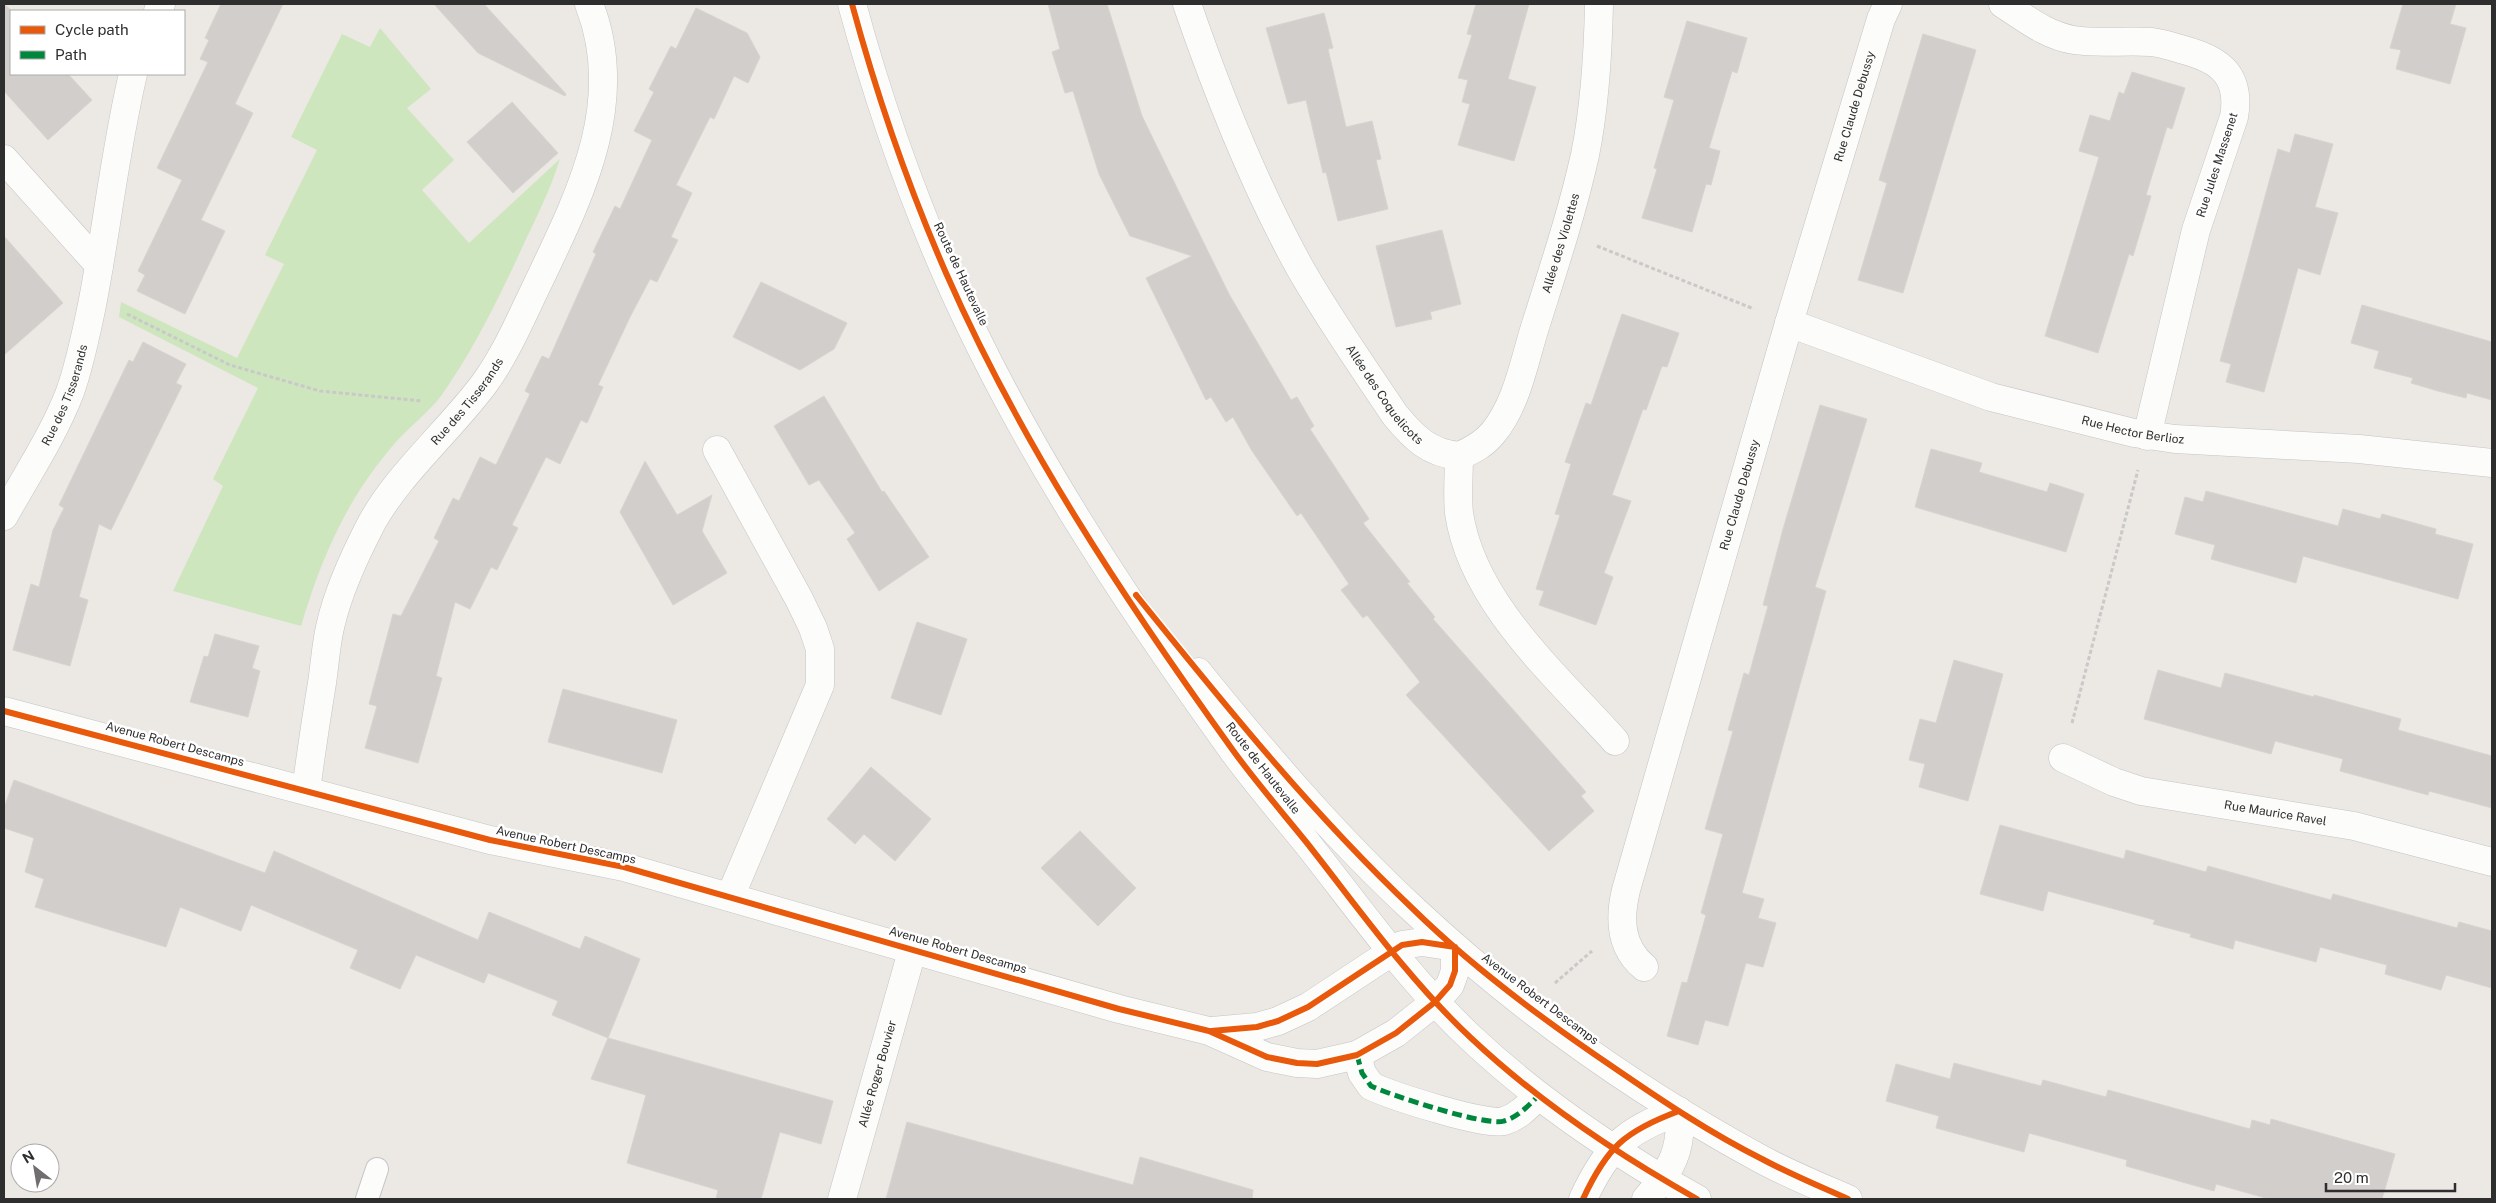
<svg xmlns="http://www.w3.org/2000/svg" width="2496" height="1203" font-family="'Public Sans',sans-serif">
<rect width="100%" height="100%" fill="#ece8e4"/>
<path fill="#cee6be" d="M 380,28 L 431,89 L 407,108 L 454,160 L 422,190 L 469,243 L 560,159 C 550,191 535,220 521,250 C 498,300 473,351 441,396 C 428,413 410,426 396,442 C 347,498 322,556 301,626 L 173,591 L 223,486 L 213,479 L 258,388 L 119,317 L 121,302 L 237,358 L 284,264 L 265,255 L 317,150 L 291,137 L 342,34 L 370,47 Z"/>
<path fill="#d1cecb" stroke="#d7d4d0" d="M 4,4 L 12,11 L 11,74 L 68,74 L 92,100 L 48,140 L 4,91 Z
M 221,4 L 283,4 L 235,104 L 253,113 L 201,220 L 225,231 L 185,314 L 137,291 L 145,275 L 138,271 L 182,180 L 157,168 L 208,62 L 200,59 L 209,40 L 205,38 Z
M 434,4 L 484,4 L 566,94 L 565,96 L 478,53 Z
M 1048,4 L 1107,4 L 1142,116 L 1195,225 L 1229,294 L 1291,400 L 1297,397 L 1314,426 L 1310,429 L 1369,519 L 1363,523 L 1410,582 L 1407,583 L 1435,617 L 1433,619 L 1586,792 L 1581,796 L 1594,811 L 1549,851 L 1406,695 L 1420,682 L 1367,615 L 1363,618 L 1341,590 L 1349,584 L 1301,513 L 1297,516 L 1252,451 L 1233,417 L 1226,422 L 1211,397 L 1206,400 L 1146,278 L 1192,256 L 1130,236 L 1099,174 L 1073,91 L 1065,93 L 1052,52 L 1060,49 Z
M 1476,4 L 1529,4 L 1508,79 L 1536,87 L 1514,161 L 1458,145 L 1470,104 L 1462,102 L 1468,80 L 1458,78 L 1472,35 L 1467,34 Z
M 2403,4 L 2456,4 L 2450,24 L 2466,28 L 2450,84 L 2396,69 L 2401,50 L 2390,48 Z
M 696,8 L 747,33 L 760,57 L 748,83 L 734,76 L 714,119 L 710,117 L 676,185 L 692,193 L 671,237 L 678,240 L 657,282 L 650,279 L 630,317 L 598,385 L 603,387 L 587,423 L 581,420 L 560,464 L 546,457 L 512,525 L 518,528 L 497,570 L 491,567 L 470,609 L 455,602 L 436,676 L 442,678 L 418,763 L 365,748 L 377,706 L 369,704 L 393,614 L 401,616 L 439,541 L 434,538 L 453,498 L 459,501 L 480,457 L 496,465 L 530,394 L 525,391 L 542,356 L 549,359 L 596,254 L 593,252 L 615,206 L 620,209 L 652,140 L 634,131 L 654,92 L 649,89 L 671,46 L 676,49 Z
M 1324,13 L 1333,48 L 1328,49 L 1346,127 L 1372,121 L 1381,159 L 1376,160 L 1388,209 L 1338,221 L 1326,172 L 1323,173 L 1306,100 L 1288,104 L 1266,28 Z
M 1687,21 L 1747,38 L 1737,73 L 1732,71 L 1709,148 L 1720,151 L 1711,185 L 1706,184 L 1692,232 L 1642,218 L 1657,169 L 1654,168 L 1674,100 L 1664,97 Z
M 1923,34 L 1976,50 L 1903,293 L 1858,280 L 1887,183 L 1879,180 Z
M 2132,72 L 2185,88 L 2172,129 L 2167,127 L 2146,195 L 2151,196 L 2133,256 L 2129,254 L 2098,353 L 2045,336 L 2099,157 L 2079,151 L 2090,115 L 2110,121 L 2119,92 L 2124,94 Z
M 512,102 L 558,153 L 513,193 L 467,142 Z
M 2295,134 L 2333,144 L 2315,207 L 2338,213 L 2320,275 L 2298,268 L 2264,392 L 2226,382 L 2231,364 L 2220,361 L 2278,149 L 2290,153 Z
M 1442,230 L 1461,304 L 1430,312 L 1432,319 L 1396,327 L 1376,246 Z
M 4,236 L 63,303 L 4,355 Z
M 761,282 L 847,323 L 834,349 L 800,370 L 733,337 Z
M 2362,305 L 2492,342 L 2492,400 L 2467,393 L 2466,398 L 2438,391 L 2411,383 L 2413,378 L 2374,368 L 2379,351 L 2351,343 Z
M 1622,314 L 1679,333 L 1667,367 L 1662,366 L 1646,410 L 1643,409 L 1612,495 L 1631,501 L 1604,573 L 1613,577 L 1596,625 L 1539,605 L 1544,591 L 1536,589 L 1560,515 L 1555,514 L 1571,464 L 1565,462 L 1586,403 L 1591,405 Z
M 143,342 L 186,364 L 176,383 L 182,386 L 111,530 L 99,524 L 79,597 L 88,600 L 70,666 L 13,650 L 31,584 L 39,587 L 53,530 L 64,508 L 59,505 L 129,360 L 133,362 Z
M 824,396 L 882,492 L 884,491 L 929,557 L 879,591 L 847,539 L 855,533 L 819,480 L 809,485 L 774,426 Z
M 1820,405 L 1867,419 L 1815,587 L 1826,591 L 1742,893 L 1764,899 L 1758,918 L 1776,923 L 1763,967 L 1746,963 L 1728,1026 L 1705,1020 L 1698,1045 L 1667,1036 L 1682,982 L 1687,983 L 1706,915 L 1701,913 L 1723,834 L 1705,829 L 1733,731 L 1728,730 L 1744,673 L 1749,675 L 1768,606 L 1763,605 L 1783,529 Z
M 1931,449 L 1982,463 L 1979,472 L 2047,492 L 2050,483 L 2084,494 L 2066,552 L 1915,507 Z
M 645,461 L 677,515 L 712,495 L 702,531 L 727,573 L 673,605 L 620,512 Z
M 2206,491 L 2338,526 L 2343,509 L 2380,519 L 2382,514 L 2436,529 L 2435,534 L 2473,544 L 2458,599 L 2303,556 L 2296,583 L 2211,559 L 2215,545 L 2175,534 L 2185,497 L 2203,502 Z
M 917,622 L 967,639 L 941,715 L 891,698 Z
M 215,634 L 259,646 L 252,668 L 260,671 L 248,717 L 190,702 L 204,656 L 208,657 Z
M 1954,660 L 2003,674 L 1968,801 L 1919,787 L 1925,764 L 1909,760 L 1920,719 L 1936,723 Z
M 2158,670 L 2221,688 L 2225,673 L 2314,697 L 2314,695 L 2401,719 L 2398,730 L 2492,756 L 2492,808 L 2429,791 L 2428,795 L 2340,771 L 2343,759 L 2275,741 L 2271,754 L 2144,719 Z
M 563,689 L 677,720 L 662,773 L 548,742 Z
M 871,767 L 931,819 L 895,861 L 864,834 L 855,844 L 827,819 Z
M 14,780 L 265,873 L 274,851 L 478,940 L 489,912 L 580,949 L 585,936 L 640,959 L 608,1038 L 552,1015 L 558,1001 L 488,973 L 484,983 L 416,955 L 400,989 L 350,968 L 358,950 L 251,905 L 241,931 L 180,907 L 166,947 L 35,907 L 44,879 L 25,872 L 34,838 L 4,828 L 4,808 Z
M 2000,825 L 2124,859 L 2126,850 L 2206,872 L 2208,866 L 2331,900 L 2333,894 L 2457,928 L 2459,922 L 2492,931 L 2492,988 L 2446,975 L 2441,990 L 2385,974 L 2387,965 L 2320,947 L 2316,962 L 2235,940 L 2233,949 L 2190,937 L 2191,934 L 2153,924 L 2155,920 L 2048,891 L 2043,911 L 1980,894 Z
M 1080,831 L 1136,888 L 1098,926 L 1041,868 Z
M 608,1038 L 833,1101 L 821,1144 L 780,1132 L 761,1199 L 716,1199 L 718,1190 L 627,1163 L 646,1095 L 591,1079 Z
M 1954,1063 L 2041,1086 L 2043,1080 L 2106,1097 L 2108,1090 L 2250,1129 L 2252,1120 L 2270,1125 L 2271,1119 L 2395,1154 L 2382,1199 L 2269,1199 L 2216,1184 L 2214,1191 L 2126,1166 L 2127,1160 L 2029,1133 L 2024,1152 L 1936,1128 L 1939,1116 L 1886,1101 L 1896,1064 L 1950,1079 Z
M 907,1122 L 1133,1185 L 1140,1157 L 1253,1190 L 1252,1199 L 886,1199 Z"/>
<g fill="none" stroke-linecap="round" stroke-linejoin="round">
<g stroke="#c5c4c5" stroke-width="24">
<path id="lane" d="M 367,1199 L 377,1169"/>
</g>
<g stroke="#c5c4c5" stroke-width="29">
<g id="street">
<path id="s1" d="M 1187,4 C 1218,94 1254,185 1300,268 C 1329,319 1363,367 1395,415 C 1414,438 1429,453 1459,456 C 1459,474 1457,495 1459,513 C 1472,603 1557,676 1615,741"/>
<path d="M 2003,4 C 2025,18 2047,36 2074,40 C 2099,44 2126,40 2151,42 C 2162,43 2173,47 2184,50 C 2221,60 2241,76 2234,117 L 2196,230 L 2147,436"/>
<path d="M 158,11 L 161,4"/>
<path d="M 4,159 L 99,265"/>
<path id="s2" d="M 1789,323 L 1991,397 L 2134,433 L 2175,439 L 2359,449 L 2492,463"/>
<path d="M 717,450 L 799,599 L 813,628 L 820,649 L 820,685 L 730,897"/>
<path id="s3" d="M 1459,456 C 1473,450 1484,444 1493,433 C 1517,404 1524,362 1535,327 C 1553,270 1572,213 1585,155 C 1595,105 1598,55 1599,4"/>
<path id="s4" d="M 4,516 C 26,476 53,436 70,392 C 80,364 86,334 92,305 C 107,228 115,150 133,74"/>
<path id="s5" d="M 2063,758 L 2114,782 L 2141,791 L 2354,826 L 2492,862"/>
<path id="s6" d="M 306,790 C 311,754 316,719 322,683 C 325,663 326,642 331,623 C 339,589 354,557 370,526 C 396,476 449,431 484,384 C 506,354 521,318 537,285 C 579,197 628,103 589,4"/>
<path id="s7" d="M 1644,967 C 1620,947 1619,919 1626,890 L 1789,323 L 1881,19 L 1888,4"/>
<path d="M 1357,1055 L 1362,1073 L 1371,1086 C 1390,1095 1487,1127 1504,1121 C 1518,1117 1528,1106 1538,1096"/>
<path id="s8" d="M 842,1199 L 913,948"/>
<path d="M 1583,1199 C 1607,1147 1625,1131 1679,1111 C 1683,1149 1671,1171 1646,1199"/>
</g>
</g>
<g stroke="#c5c4c5" stroke-width="29">
<path id="secondary" d="M 852,4 C 877,96 908,186 946,273 C 1020,442 1124,599 1232,749 C 1255,781 1282,812 1307,843 C 1359,909 1409,980 1471,1038 C 1539,1102 1615,1153 1697,1199
M 1198,672 C 1266,756 1336,838 1415,911 C 1518,1007 1636,1091 1759,1158 C 1788,1174 1818,1186 1848,1199
M 4,711 L 490,840 L 624,867 L 1119,1009 L 1209,1031 L 1267,1057 L 1297,1063 L 1317,1064 L 1357,1055 L 1396,1033 L 1435,1002 L 1450,985 L 1455,971 L 1455,947
M 1212,1031 L 1257,1027 L 1278,1021 L 1308,1007 L 1402,945 L 1422,942 L 1455,947"/>
</g>
<path stroke="#c9c9c8" stroke-width="3" stroke-dasharray="4 2.5" stroke-linecap="butt" d="M 1597,246 L 1754,309
M 127,314 L 230,365 L 320,391 L 422,401
M 2072,723 L 2138,470
M 1555,983 L 1592,951"/>
<use href="#lane" stroke="#fcfcfb" stroke-width="22"/>
<use href="#street" stroke="#fcfcfb" stroke-width="28"/>
<use href="#secondary" stroke="#fcfcfb" stroke-width="28"/>
<path stroke="#00873e" stroke-width="5" stroke-dasharray="10 5" stroke-linecap="butt" d="M 1357,1055 L 1362,1073 L 1371,1086 C 1390,1095 1487,1127 1504,1121 C 1518,1117 1528,1106 1538,1096"/>
<g stroke="#fff" stroke-width="9">
<path id="cycleway" d="M 852,4 C 877,96 908,186 946,273 C 1020,442 1124,599 1232,749 C 1255,781 1282,812 1307,843 C 1359,909 1409,980 1471,1038 C 1539,1102 1615,1153 1697,1199
M 1136,595 C 1224,704 1311,812 1412,908 C 1473,968 1542,1019 1613,1067 C 1661,1100 1710,1133 1762,1159 C 1790,1174 1819,1186 1848,1199
M 4,711 L 490,840 L 624,867 L 1119,1009 L 1209,1031 L 1267,1057 L 1297,1063 L 1317,1064 L 1357,1055 L 1396,1033 L 1435,1002 L 1450,985 L 1455,971 L 1455,947
M 1211,1031 L 1257,1027 L 1278,1021 L 1308,1007 L 1402,945 L 1422,942 L 1455,947
M 1583,1199 C 1607,1147 1625,1131 1679,1111"/>
</g>
<use href="#cycleway" stroke="#e8590c" stroke-width="6"/>
</g>
<g text-anchor="middle" stroke-width="5" stroke-linejoin="round" paint-order="stroke">
<g font-size="12" fill="#2e2e2e" stroke="#fff">
<text dy="4" stroke="none"><textPath href="#s7" startOffset="900">Rue Claude Debussy</textPath></text>
<text transform="translate(2217 165) rotate(-72)" y="4">Rue Jules Massenet</text>
<text dy="4" stroke="none"><textPath href="#s3" startOffset="244">Allée des Violettes</textPath></text>
<text transform="translate(961 274) rotate(65)" y="4">Route de Hautevalle</text>
<text dy="4" stroke="none"><textPath href="#s1" startOffset="440">Allée des Coquelicots</textPath></text>
<text dy="4" stroke="none"><textPath href="#s4" startOffset="136">Rue des Tisserands</textPath></text>
<text dy="4" stroke="none"><textPath href="#s6" startOffset="432">Rue des Tisserands</textPath></text>
<text dy="4" stroke="none"><textPath href="#s2" startOffset="361">Rue Hector Berlioz</textPath></text>
<text dy="4" stroke="none"><textPath href="#s7" startOffset="495">Rue Claude Debussy</textPath></text>
<text transform="translate(175 744) rotate(15)" y="4">Avenue Robert Descamps</text>
<text transform="translate(1263 768) rotate(52)" y="4">Route de Hautevalle</text>
<text dy="4" stroke="none"><textPath href="#s5" startOffset="221">Rue Maurice Ravel</textPath></text>
<text transform="translate(566 845) rotate(12)" y="4">Avenue Robert Descamps</text>
<text transform="translate(958 950) rotate(16)" y="4">Avenue Robert Descamps</text>
<text transform="translate(1540 999) rotate(37)" y="4">Avenue Robert Descamps</text>
<text dy="4" stroke="none"><textPath href="#s8" startOffset="130">Allée Roger Bouvier</textPath></text>
</g>
</g>
<rect width="2496" height="1203" fill="none" stroke="#2e2e2e" stroke-width="10"/>
<rect x="10" y="10" width="175" height="65" fill="#ffffff" stroke="#ababab"/>
<rect x="20" y="26" width="25" height="8" fill="#e8590c" stroke="#ababab"/>
<text x="55" y="35" font-size="15" fill="#2e2e2e">Cycle path</text>
<rect x="20" y="51" width="25" height="8" fill="#00873e" stroke="#ababab"/>
<text x="55" y="60" font-size="15" fill="#2e2e2e">Path</text>
<g transform="translate(35 1168) rotate(329)"><circle r="24" fill="#ffffff" stroke="#ababab"/>
<path d="M0-4L9 19L0 12L-9 19Z" fill="#706f6e"/>
<text y="-8" font-size="14" font-weight="bold" text-anchor="middle" fill="#2e2e2e">N</text>
</g>
<path d="M2326 1183v8h129v-8" fill="none" stroke="#2e2e2e" stroke-width="2.5"/>
<text x="2334" y="1183" font-size="15" fill="#2e2e2e" stroke="#ffffff" stroke-width="4" paint-order="stroke">20 m</text>
</svg>
